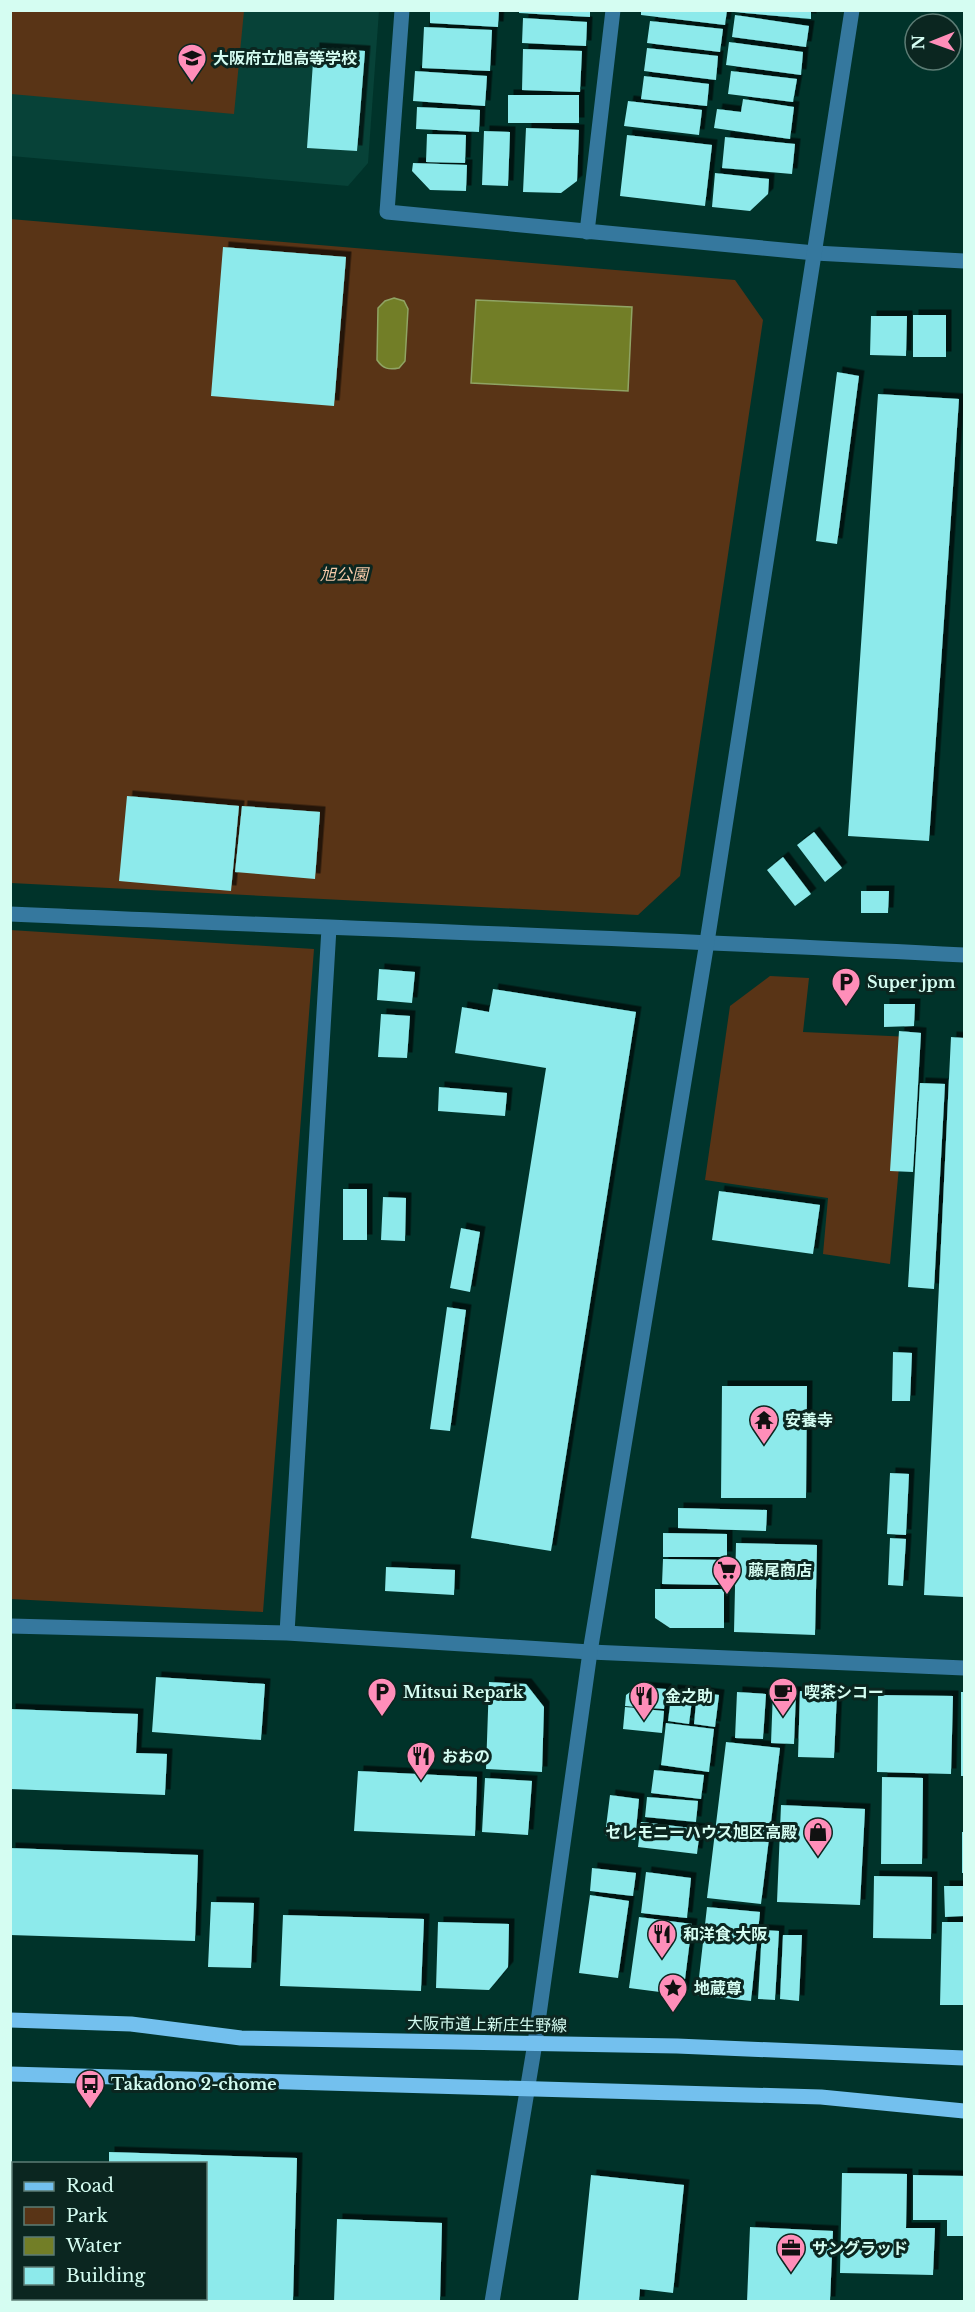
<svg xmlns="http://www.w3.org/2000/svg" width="975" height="2312" font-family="'Libre Baskerville','Noto Sans JP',serif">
<defs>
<filter id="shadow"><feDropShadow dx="5.5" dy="-5.5" stdDeviation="0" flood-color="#0009"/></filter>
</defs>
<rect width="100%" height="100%" fill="#00332a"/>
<path fill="#074238" d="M 10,11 L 379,11 L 368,163 L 348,186 L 11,156 Z"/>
<path fill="#593416" d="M 10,11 L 244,11 L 234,114 L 11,94 Z
M 10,219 L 735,280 L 763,320 L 680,876 L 638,915 L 11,883 Z
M 10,930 L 314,949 L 263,1612 L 11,1599 Z
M 770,976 L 809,978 L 803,1032 L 911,1037 L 890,1264 L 823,1254 L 828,1198 L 705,1180 L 730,1006 Z"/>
<path fill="#727e27" stroke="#90a464" stroke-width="1.5" d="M 394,298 L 404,301 L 408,309 L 405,361 L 399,368 C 389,370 383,369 377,360 L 378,308 L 385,301 Z
M 476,300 L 632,307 L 628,391 L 471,383 Z"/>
<path fill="#8deaeb" filter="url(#shadow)" d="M 430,10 L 499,10 L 498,27 L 430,23 Z
M 519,10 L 590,10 L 590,17 L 519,13 Z
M 641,10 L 727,10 L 725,25 L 641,15 Z
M 734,10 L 811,10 L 811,19 L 734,12 Z
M 735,15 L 809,26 L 806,47 L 732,37 Z
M 523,18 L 587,22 L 586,46 L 522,43 Z
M 650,21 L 723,29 L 720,52 L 647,43 Z
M 424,27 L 492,30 L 490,71 L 422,68 Z
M 729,42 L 803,52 L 801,75 L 726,65 Z
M 314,48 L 365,51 L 357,151 L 307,148 Z
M 647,48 L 718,56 L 716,80 L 644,71 Z
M 523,49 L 582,51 L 580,92 L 522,90 Z
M 415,71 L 487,76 L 485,106 L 413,101 Z
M 731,71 L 797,79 L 793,102 L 728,94 Z
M 644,76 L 709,84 L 707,106 L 641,99 Z
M 508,95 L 579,95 L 579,123 L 508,123 Z
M 743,99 L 794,107 L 790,139 L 714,128 L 717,109 L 741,112 Z
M 628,101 L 702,110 L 699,135 L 624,126 Z
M 417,107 L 480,110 L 479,132 L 416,129 Z
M 526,128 L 579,130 L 577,181 L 561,193 L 523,192 Z
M 484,131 L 510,132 L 508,186 L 482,185 Z
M 427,134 L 466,135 L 465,163 L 426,162 Z
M 627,135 L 712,145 L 705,206 L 620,196 Z
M 725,137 L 795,144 L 792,174 L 722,168 Z
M 413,163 L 467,165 L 466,191 L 430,190 L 412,171 Z
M 715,173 L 769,179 L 768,194 L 750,211 L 712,207 Z
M 223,247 L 346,257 L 334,406 L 211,396 Z
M 913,315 L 946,315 L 946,357 L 913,357 Z
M 871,316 L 907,316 L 906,356 L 870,355 Z
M 837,372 L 859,376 L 837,544 L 816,541 Z
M 878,394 L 959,399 L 929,841 L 848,836 Z
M 127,796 L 239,806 L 231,891 L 119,881 Z
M 242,806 L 320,812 L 315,879 L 235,872 Z
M 814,832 L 842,868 L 825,882 L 797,845 Z
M 783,857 L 811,894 L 795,906 L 767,870 Z
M 861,891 L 889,891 L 888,913 L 861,913 Z
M 379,969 L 415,972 L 412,1003 L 377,1000 Z
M 493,989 L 636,1012 L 551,1551 L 471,1538 L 546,1068 L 455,1053 L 462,1007 L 489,1012 Z
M 884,1004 L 915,1004 L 914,1026 L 884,1027 Z
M 381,1014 L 410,1016 L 407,1058 L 378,1057 Z
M 899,1031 L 921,1033 L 913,1172 L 890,1171 Z
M 951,1037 L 964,1038 L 964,1597 L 924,1595 Z
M 920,1083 L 945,1084 L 934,1289 L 908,1287 Z
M 439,1087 L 507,1093 L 505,1116 L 438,1111 Z
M 343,1189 L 367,1189 L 367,1240 L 343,1240 Z
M 719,1191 L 820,1205 L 813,1254 L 712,1240 Z
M 383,1197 L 406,1198 L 405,1241 L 381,1240 Z
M 461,1228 L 480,1232 L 470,1292 L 450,1288 Z
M 447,1307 L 466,1310 L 450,1431 L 430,1429 Z
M 893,1352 L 912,1353 L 910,1401 L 892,1401 Z
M 722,1386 L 807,1386 L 806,1498 L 721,1498 Z
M 890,1473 L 909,1474 L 906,1535 L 887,1534 Z
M 678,1508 L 767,1510 L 766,1531 L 678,1528 Z
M 663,1533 L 727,1534 L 727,1557 L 663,1557 Z
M 890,1538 L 906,1539 L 903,1586 L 888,1585 Z
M 736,1543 L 817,1545 L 815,1635 L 734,1632 Z
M 663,1559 L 725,1560 L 724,1585 L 662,1584 Z
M 386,1567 L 455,1570 L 454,1595 L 385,1591 Z
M 655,1589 L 724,1589 L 724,1628 L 670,1628 L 655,1618 Z
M 156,1677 L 265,1684 L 261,1740 L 152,1732 Z
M 489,1682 L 526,1684 L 544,1707 L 542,1772 L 486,1769 Z
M 637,1687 L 666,1689 L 664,1709 L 625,1706 L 626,1695 Z
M 672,1690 L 693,1692 L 689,1724 L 668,1721 Z
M 773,1691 L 796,1692 L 794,1744 L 771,1743 Z
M 800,1691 L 837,1693 L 834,1758 L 798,1757 Z
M 697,1692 L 719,1695 L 715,1727 L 694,1724 Z
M 737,1692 L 766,1694 L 763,1739 L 735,1738 Z
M 961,1692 L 964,1692 L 964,1776 L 961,1776 Z
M 878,1695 L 953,1696 L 951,1774 L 877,1772 Z
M 625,1707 L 664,1711 L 662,1733 L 623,1729 Z
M 10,1709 L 138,1714 L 136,1753 L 167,1754 L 165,1795 L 10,1789 Z
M 666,1723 L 714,1729 L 709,1772 L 661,1765 Z
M 726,1742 L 780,1748 L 761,1904 L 707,1898 Z
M 654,1770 L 704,1775 L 701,1799 L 651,1793 Z
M 358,1771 L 477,1777 L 475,1836 L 354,1831 Z
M 882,1777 L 923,1778 L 922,1864 L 881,1864 Z
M 485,1778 L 532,1781 L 528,1835 L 482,1832 Z
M 610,1795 L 639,1799 L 635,1840 L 605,1835 Z
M 647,1797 L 698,1801 L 696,1822 L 645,1817 Z
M 781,1805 L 865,1809 L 860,1905 L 777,1902 Z
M 641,1822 L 700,1829 L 697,1854 L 638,1847 Z
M 962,1832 L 964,1832 L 964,1873 L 962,1873 Z
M 10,1848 L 198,1855 L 195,1941 L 10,1935 Z
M 592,1868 L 636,1873 L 633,1896 L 590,1891 Z
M 646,1872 L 691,1878 L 687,1918 L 641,1913 Z
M 874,1876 L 932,1877 L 931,1939 L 873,1938 Z
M 944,1886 L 964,1886 L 964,1916 L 945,1917 Z
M 590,1895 L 629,1901 L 618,1978 L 579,1973 Z
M 211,1902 L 254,1903 L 251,1968 L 208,1967 Z
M 707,1907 L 760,1912 L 751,2001 L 697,1995 Z
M 283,1915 L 424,1919 L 421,1991 L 280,1986 Z
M 639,1917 L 692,1924 L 683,1995 L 629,1988 Z
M 438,1922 L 509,1924 L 508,1967 L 489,1990 L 436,1988 Z
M 942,1922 L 964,1922 L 964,2005 L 940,2005 Z
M 762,1930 L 779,1931 L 775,2000 L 758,1999 Z
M 783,1935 L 802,1935 L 799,2001 L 780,1999 Z
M 109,2152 L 297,2158 L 293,2302 L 105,2302 L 105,2298 L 206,2298 L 206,2164 L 109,2164 Z
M 842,2173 L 907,2174 L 906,2228 L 935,2228 L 933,2275 L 840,2273 Z
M 591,2175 L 684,2185 L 673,2293 L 640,2289 L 639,2302 L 578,2302 Z
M 913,2175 L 964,2176 L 964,2236 L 947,2236 L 947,2220 L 913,2220 Z
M 337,2219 L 442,2223 L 440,2302 L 334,2302 Z
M 750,2227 L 833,2231 L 830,2302 L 747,2302 Z
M 10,2233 L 14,2233 L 14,2298 L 84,2298 L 84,2302 L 10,2302 Z"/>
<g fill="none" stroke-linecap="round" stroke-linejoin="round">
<path stroke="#35789e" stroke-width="15" d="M 402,10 L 387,212 L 815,253 L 964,261
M 587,232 L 613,10
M 10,914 C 328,928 647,938 964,955
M 10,1626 L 287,1633 L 590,1652 L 964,1668
M 287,1633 L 329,928"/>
<path stroke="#35789e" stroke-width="15" d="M 492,2302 L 535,2043 L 590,1652 L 707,942 L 852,10"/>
<path stroke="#73c0ee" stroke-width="15" d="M 10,2020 L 131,2024 L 241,2038 L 677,2046 L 964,2058
M 10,2074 L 821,2097 L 964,2111"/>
</g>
<defs>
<g id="school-pin" transform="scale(1.5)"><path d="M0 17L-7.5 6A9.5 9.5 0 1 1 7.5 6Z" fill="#ff8eb9" stroke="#0b2620"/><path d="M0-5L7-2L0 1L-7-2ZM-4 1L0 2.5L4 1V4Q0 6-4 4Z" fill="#111"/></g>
<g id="parking-pin" transform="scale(1.5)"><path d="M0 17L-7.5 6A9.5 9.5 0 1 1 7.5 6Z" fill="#ff8eb9" stroke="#0b2620"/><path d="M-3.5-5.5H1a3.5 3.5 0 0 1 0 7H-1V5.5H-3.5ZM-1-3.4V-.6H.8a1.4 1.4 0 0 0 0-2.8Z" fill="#111"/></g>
<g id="temple-pin" transform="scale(1.5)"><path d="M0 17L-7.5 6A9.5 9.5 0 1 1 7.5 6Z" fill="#ff8eb9" stroke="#0b2620"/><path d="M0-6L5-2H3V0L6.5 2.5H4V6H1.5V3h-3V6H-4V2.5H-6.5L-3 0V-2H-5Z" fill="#111"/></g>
<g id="supermarket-pin" transform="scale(1.5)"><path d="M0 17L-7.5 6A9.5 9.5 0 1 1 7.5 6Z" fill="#ff8eb9" stroke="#0b2620"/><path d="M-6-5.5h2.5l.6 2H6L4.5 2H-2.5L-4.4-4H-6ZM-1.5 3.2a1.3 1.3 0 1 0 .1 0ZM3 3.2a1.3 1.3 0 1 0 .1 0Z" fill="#111"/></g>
<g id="cafe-pin" transform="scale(1.5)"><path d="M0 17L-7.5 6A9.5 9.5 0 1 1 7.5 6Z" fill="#ff8eb9" stroke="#0b2620"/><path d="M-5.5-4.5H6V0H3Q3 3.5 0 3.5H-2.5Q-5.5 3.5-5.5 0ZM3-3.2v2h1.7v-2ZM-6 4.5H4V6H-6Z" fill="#111"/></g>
<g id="restaurant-pin" transform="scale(1.5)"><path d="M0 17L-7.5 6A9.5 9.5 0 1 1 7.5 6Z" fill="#ff8eb9" stroke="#0b2620"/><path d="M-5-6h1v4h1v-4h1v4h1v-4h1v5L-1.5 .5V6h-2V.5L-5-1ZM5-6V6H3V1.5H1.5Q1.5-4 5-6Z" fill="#111"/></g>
<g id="shop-pin" transform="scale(1.5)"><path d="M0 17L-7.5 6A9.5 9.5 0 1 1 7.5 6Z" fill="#ff8eb9" stroke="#0b2620"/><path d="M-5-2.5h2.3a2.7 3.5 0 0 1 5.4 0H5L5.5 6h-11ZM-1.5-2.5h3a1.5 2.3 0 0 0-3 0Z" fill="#111"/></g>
<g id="sight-pin" transform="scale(1.5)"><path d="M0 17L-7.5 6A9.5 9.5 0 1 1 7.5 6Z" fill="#ff8eb9" stroke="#0b2620"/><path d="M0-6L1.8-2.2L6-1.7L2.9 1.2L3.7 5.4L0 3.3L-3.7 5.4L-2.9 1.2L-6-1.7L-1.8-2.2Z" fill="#111"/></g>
<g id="bus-pin" transform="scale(1.5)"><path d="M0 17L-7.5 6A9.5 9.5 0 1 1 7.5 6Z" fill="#ff8eb9" stroke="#0b2620"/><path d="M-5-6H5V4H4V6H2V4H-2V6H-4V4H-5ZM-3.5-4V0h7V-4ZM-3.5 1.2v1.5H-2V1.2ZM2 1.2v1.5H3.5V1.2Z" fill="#111"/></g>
<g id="office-pin" transform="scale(1.5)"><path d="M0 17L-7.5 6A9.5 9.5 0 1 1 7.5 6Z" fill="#ff8eb9" stroke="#0b2620"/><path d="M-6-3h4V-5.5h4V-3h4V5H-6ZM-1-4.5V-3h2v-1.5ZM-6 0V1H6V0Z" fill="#111"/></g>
</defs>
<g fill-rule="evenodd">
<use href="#school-pin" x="192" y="58"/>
<use href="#parking-pin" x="846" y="982"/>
<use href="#temple-pin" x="764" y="1420"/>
<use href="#supermarket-pin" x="727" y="1570"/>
<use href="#parking-pin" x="382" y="1692"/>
<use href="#cafe-pin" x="783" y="1692"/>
<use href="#restaurant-pin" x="644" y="1696"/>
<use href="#restaurant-pin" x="421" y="1756"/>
<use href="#shop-pin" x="818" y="1832"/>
<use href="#restaurant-pin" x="662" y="1934"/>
<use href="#sight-pin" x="673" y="1988"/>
<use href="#bus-pin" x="90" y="2084"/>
<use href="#office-pin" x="791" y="2248"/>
</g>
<g text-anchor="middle" stroke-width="6" stroke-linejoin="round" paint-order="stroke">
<g font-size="16" font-weight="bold" fill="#d5fdf2" stroke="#0b2620" text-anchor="start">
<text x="213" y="64">大阪府立旭高等学校</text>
<text x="867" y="988">Super jpm</text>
<text x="785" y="1426">安養寺</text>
<text x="748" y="1576">藤尾商店</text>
<text x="403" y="1698">Mitsui Repark</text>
<text x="804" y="1698">喫茶シコー</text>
<text x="665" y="1702">金之助</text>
<text x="442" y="1762">おおの</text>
<text x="797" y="1838" text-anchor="end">セレモニーハウス旭区高殿</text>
<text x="683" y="1940">和洋食 大阪</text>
<text x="694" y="1994">地蔵尊</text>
<text x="111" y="2090">Takadono 2-chome</text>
<text x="812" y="2254">サングラッド</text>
</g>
<g font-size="16" font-style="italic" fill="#f6c9a9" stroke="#0b2620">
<text x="344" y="580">旭公園</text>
</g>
<g font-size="16" fill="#d5fdf2" stroke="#0b2620">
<text transform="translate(487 2024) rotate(1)" y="6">大阪市道上新庄生野線</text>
</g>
</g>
<rect width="975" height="2312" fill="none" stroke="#d5fdf2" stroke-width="24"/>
<rect x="12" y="2162" width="195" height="138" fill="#0b2620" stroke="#5c7c74" stroke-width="1.5"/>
<rect x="24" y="2182" width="30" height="9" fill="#73c0ee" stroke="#5c7c74" stroke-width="1.5"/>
<text x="66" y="2192" font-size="18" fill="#d5fdf2">Road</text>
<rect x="24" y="2207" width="30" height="18" fill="#593416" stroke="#5c7c74" stroke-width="1.5"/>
<text x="66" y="2222" font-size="18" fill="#d5fdf2">Park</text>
<rect x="24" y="2237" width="30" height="18" fill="#727e27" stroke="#5c7c74" stroke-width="1.5"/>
<text x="66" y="2252" font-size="18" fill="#d5fdf2">Water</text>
<rect x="24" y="2267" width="30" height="18" fill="#8deaeb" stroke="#5c7c74" stroke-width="1.5"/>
<text x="66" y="2282" font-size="18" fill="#d5fdf2">Building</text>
<g transform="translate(933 42) rotate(269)"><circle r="28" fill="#0b2620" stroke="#5c7c74" stroke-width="1.5"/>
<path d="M0-4.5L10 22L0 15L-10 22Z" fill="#ff8eb9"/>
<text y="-9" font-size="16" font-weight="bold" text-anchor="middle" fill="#d5fdf2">N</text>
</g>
</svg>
